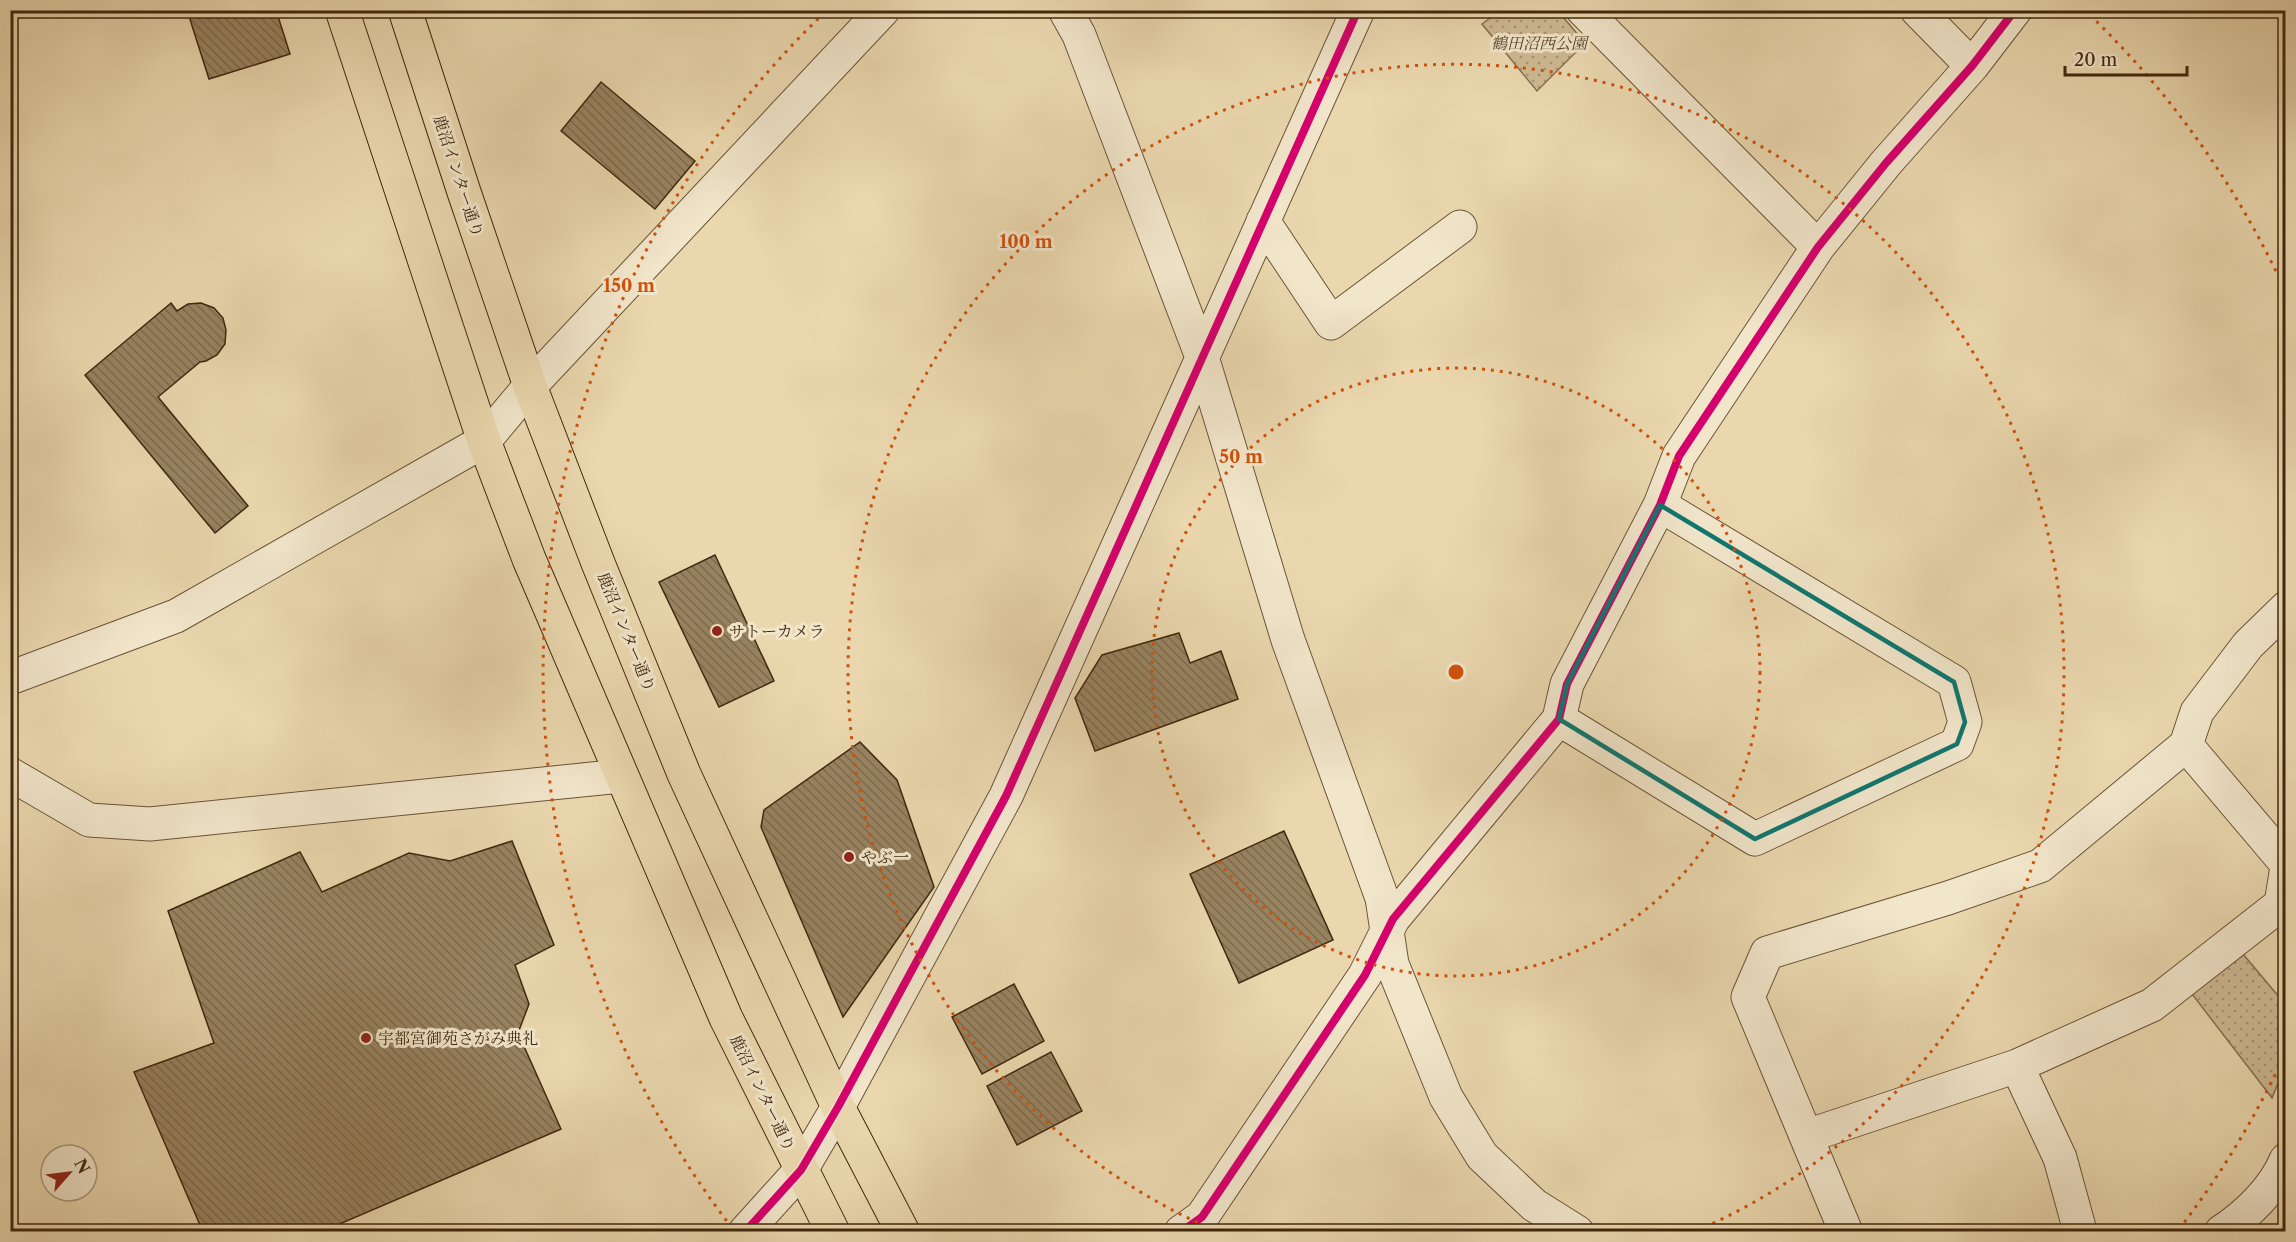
<svg xmlns="http://www.w3.org/2000/svg" width="2296" height="1242" font-family="'Libre Caslon Text','Noto Serif JP',serif">
<defs>
<pattern id="grass-dots" width="8" height="8" patternUnits="userSpaceOnUse" patternTransform="scale(1.5)"><rect width="8" height="8" fill="#cdb993"/><path d="M2 2h.1M6 6h.1" fill="none" stroke="#a89676" stroke-width="1.8" stroke-linecap="round"/></pattern>
<pattern id="building-back-hatch" width="6" height="6" patternUnits="userSpaceOnUse" patternTransform="scale(1.5)"><rect width="6" height="6" fill="#988361"/><path d="M-1 5l2 2M0 0l6 6M5-1l2 2" fill="none" stroke="#7d6b4e"/></pattern>
</defs>
<rect width="100%" height="100%" fill="#ead7ae"/>
<filter id="stains"><feTurbulence type="fractalNoise" baseFrequency=".00333" numOctaves="4"/><feColorMatrix values="0 0 0 0 .2 0 0 0 0 .09 0 0 0 0 .02 0 0 0 .5 -.17"/></filter>
<radialGradient id="worn" r=".72"><stop offset=".6" stop-color="#630" stop-opacity="0"/><stop offset="1" stop-color="#630" stop-opacity=".3"/></radialGradient>
<path fill="url(#grass-dots)" stroke="#867050" stroke-width="1.5" d="M 1499,11 L 1558,11 L 1585,43 L 1537,91 L 1482,24 Z
M 2243,954 L 2285,1004 L 2285,1066 L 2272,1098 L 2192,994 Z"/>
<path fill="url(#building-back-hatch)" stroke="#40280e" stroke-width="1.5" d="M 187,10 L 276,10 L 290,54 L 209,79 Z
M 601,82 L 695,161 L 655,209 L 561,131 Z
M 171,303 L 177,311 L 188,304 L 201,303 L 214,308 L 223,318 L 226,330 L 225,344 L 217,355 L 206,361 L 200,362 L 158,397 L 248,506 L 215,533 L 85,375 Z
M 715,555 L 774,681 L 719,707 L 659,582 Z
M 1179,633 L 1190,663 L 1221,651 L 1238,699 L 1095,751 L 1075,698 L 1102,655 Z
M 860,742 L 897,780 L 934,887 L 843,1017 L 761,827 L 764,810 Z
M 1284,831 L 1333,940 L 1239,983 L 1190,874 Z
M 512,841 L 554,945 L 515,965 L 529,1004 L 518,1033 L 561,1129 L 321,1232 L 203,1232 L 134,1072 L 214,1043 L 168,911 L 300,852 L 322,892 L 409,853 L 450,861 Z
M 1014,984 L 1044,1041 L 982,1074 L 952,1017 Z
M 1051,1052 L 1082,1111 L 1017,1145 L 987,1086 Z"/>
<g fill="none" stroke-linecap="round" stroke-linejoin="round">
<g stroke="#6a5436" stroke-width="35">
<path id="minor" d="M 1065,10 L 1079,35 L 1202,357 L 1288,640 L 1382,898 L 1392,964 L 1446,1097 L 1482,1156 L 1534,1205 L 1577,1232
M 1583,10 L 1818,247
M 1917,10 L 1972,66
M 1263,221 L 1331,323 L 1460,227
M 10,678 L 176,616 L 484,441 L 530,386 L 883,10
M 1559,719 L 1755,839 L 1957,744 L 1965,722 L 1954,682 L 1660,505
M 2186,745 L 2286,863
M 10,774 L 89,820 L 150,824 L 621,776
M 2017,1066 L 2060,1158 L 2080,1231
M 1807,1136 L 2017,1066 L 2152,1005 L 2281,904 L 2286,873
M 745,1232 L 801,1170 L 838,1107 L 1006,796 L 1358,10
M 1181,1232 L 1202,1217 L 1365,975 L 1393,919 L 1559,719 L 1567,684 L 1660,505 L 1679,456 L 1818,247 L 1886,163 L 1972,66 L 2015,10
M 1846,1232 L 1748,997 L 1767,953 L 1948,898 L 2040,866 L 2186,745 L 2197,712 L 2248,645 L 2286,608
M 2221,1232 C 2247,1215 2274,1189 2286,1160"/>
</g>
<g stroke="#40280e" stroke-width="35">
<path id="primary" d="M 342,10 L 484,441 L 529,559 L 726,1018 L 833,1232
M 405,10 L 464,192 L 530,386 L 598,563 L 684,774 L 838,1107 L 903,1232"/>
</g>
<use href="#minor" stroke="#f1e5ca" stroke-width="33"/>
<use href="#primary" stroke="#ead7ae" stroke-width="33"/>
<g stroke="#f1e5ca" stroke-width="11">
<path id="cycleway" d="M 745,1232 L 801,1170 L 838,1107 L 1006,796 L 1358,10
M 1181,1232 L 1202,1217 L 1365,975 L 1393,919 L 1559,719 L 1567,684 L 1660,505 L 1679,456 L 1818,247 L 1886,163 L 1972,66 L 2015,10"/>
</g>
<use href="#cycleway" stroke="#d6006c" stroke-width="8"/>
</g>
<path fill="none" stroke="#0f766e" stroke-width="4.5" stroke-linejoin="round" d="M 1660,505 L 1954,682 L 1965,722 L 1957,744 L 1755,839 L 1559,719 L 1567,684 Z"/>
<g fill="none" stroke="#cf520c" stroke-width="3" stroke-dasharray="3 6">
<circle cx="1456" cy="672" r="304"/>
<path d="M1214 1230A608 608 0 1 1 1698 1230"/>
<path d="M2283 1058A913 913 0 0 1 2180 1228M732 1228A913 913 0 0 1 822 15M2090 15A913 913 0 0 1 2283 286"/>
</g>
<g fill="#8f2418" stroke="#f1e5ca" stroke-width="2">
<circle cx="717" cy="631" r="6"/>
<circle cx="849" cy="857" r="6"/>
<circle cx="366" cy="1038" r="6"/>
</g>
<g text-anchor="middle" stroke-width="6" stroke-linejoin="round" paint-order="stroke">
<g font-size="16" font-style="italic" fill="#5c4529" stroke="#f1e5ca">
<text x="1539" y="49">鶴田沼西公園</text>
</g>
<g font-size="16" fill="#40280e" stroke="#f1e5ca">
<text transform="translate(459 176) rotate(72)" y="6">鹿沼インター通り</text>
<text transform="translate(627 632) rotate(68)" y="6">鹿沼インター通り</text>
<text transform="translate(763 1093) rotate(64)" y="6">鹿沼インター通り</text>
</g>
<g font-size="16" fill="#40280e" stroke="#f1e5ca" text-anchor="start">
<text x="729" y="637">サトーカメラ</text>
<text x="861" y="863">やぶ一</text>
<text x="378" y="1044">宇都宮御苑さがみ典礼</text>
</g>
</g>
<circle cx="1456" cy="672" r="9" fill="#cf520c" stroke="#f1e5ca" stroke-width="3"/>
<g font-size="18" text-anchor="middle" font-weight="bold" fill="#cf520c" stroke="#f1e5ca" stroke-width="6" stroke-linejoin="round" paint-order="stroke">
<text x="1026" y="248">100 m</text>
<text x="629" y="292">150 m</text>
<text x="1241" y="463">50 m</text>
</g>
<rect width="2296" height="1242" fill="none" stroke="#ead7ae" stroke-width="36"/>
<rect x="12" y="12" width="2272" height="1218" fill="none" stroke="#40280e" stroke-width="3"/>
<rect x="18" y="18" width="2260" height="1206" fill="none" stroke="#40280e" stroke-width="1.5"/>
<g transform="translate(69 1173) rotate(62)"><circle r="28" fill="#f1e5ca" stroke="#aa997f" stroke-width="1.5"/>
<path d="M0-4.5L10 22L0 15L-10 22Z" fill="#8f2418"/>
<text y="-9" font-size="16" font-weight="bold" text-anchor="middle" fill="#40280e">N</text>
</g>
<path d="M2065 66v9h122v-9" fill="none" stroke="#40280e" stroke-width="3"/>
<text x="2074" y="66" font-size="18" fill="#40280e" stroke="#f1e5ca" stroke-width="4.5" paint-order="stroke">20 m</text>
<rect width="100%" height="100%" filter="url(#stains)"/>
<rect width="100%" height="100%" fill="url(#worn)"/>
</svg>
